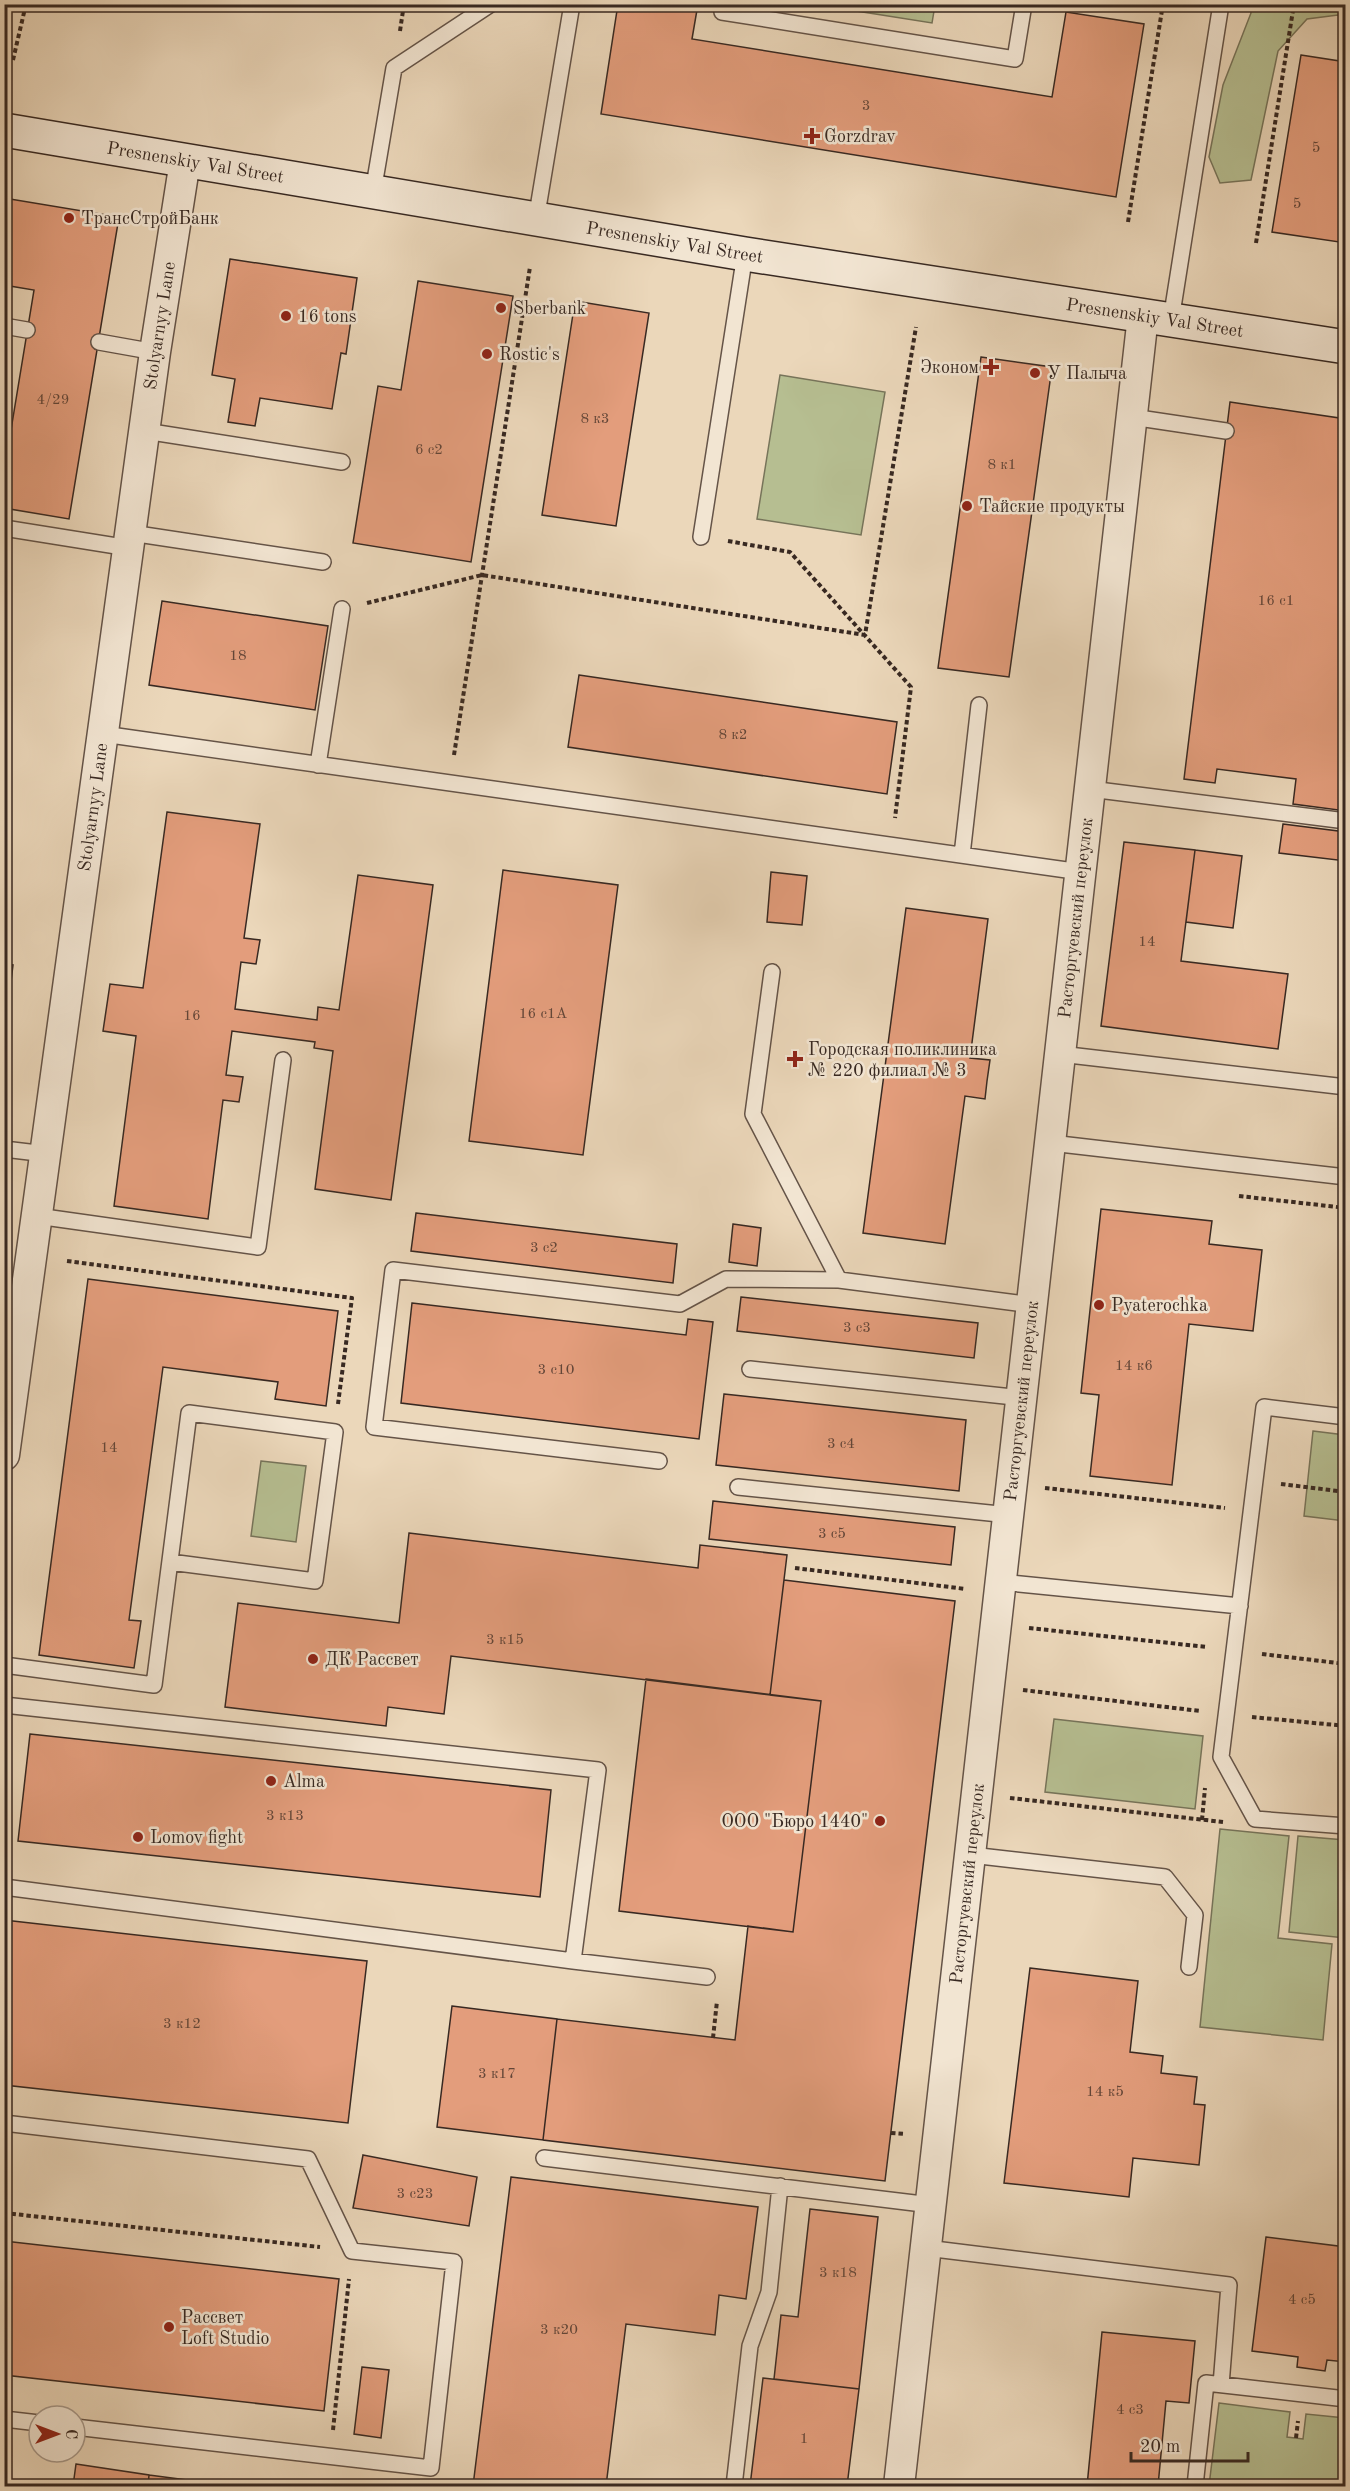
<svg xmlns="http://www.w3.org/2000/svg" width="1350" height="2491" font-family="'Old Standard TT',serif">
<rect width="100%" height="100%" fill="#ebd7ba"/>
<filter id="stains"><feTurbulence type="fractalNoise" baseFrequency=".00333" numOctaves="4"/><feColorMatrix values="0 0 0 0 .2 0 0 0 0 .09 0 0 0 0 .02 0 0 0 .5 -.17"/></filter>
<radialGradient id="worn" r=".72"><stop offset=".6" stop-color="#630" stop-opacity="0"/><stop offset="1" stop-color="#630" stop-opacity=".3"/></radialGradient>
<path fill="#b6be91" stroke="#77745a" stroke-width="1.5" d="M 844,5 L 844,4 L 935,5 L 932,23 L 844,9 Z
M 1250,5 L 1345,5 L 1345,17 L 1338,15 L 1307,19 L 1278,51 L 1251,180 L 1220,183 L 1209,157 L 1223,85 L 1251,13 Z
M 780,375 L 885,392 L 861,535 L 757,519 Z
M 1313,1431 L 1345,1435 L 1345,1521 L 1304,1516 Z
M 261,1461 L 306,1466 L 296,1542 L 251,1536 Z
M 1054,1719 L 1203,1736 L 1195,1809 L 1045,1792 Z
M 1220,1829 L 1289,1836 L 1278,1938 L 1332,1944 L 1323,2040 L 1200,2027 Z
M 1298,1836 L 1345,1840 L 1345,1938 L 1289,1932 Z
M 1219,2403 L 1290,2412 L 1287,2437 L 1303,2439 L 1306,2414 L 1345,2418 L 1345,2486 L 1209,2486 Z"/>
<path fill="#e39d7c" stroke="#382922" stroke-width="1.5" d="M 618,4 L 698,4 L 692,39 L 1052,97 L 1066,12 L 1144,24 L 1116,197 L 601,114 Z
M 1301,55 L 1346,62 L 1346,243 L 1272,232 Z
M 4,198 L 119,217 L 69,519 L 4,508 L 4,448 L 8,448 L 34,290 L 4,285 Z
M 230,259 L 357,278 L 346,354 L 341,353 L 332,409 L 260,398 L 255,426 L 228,422 L 235,379 L 212,375 Z
M 418,281 L 513,296 L 471,562 L 353,543 L 378,386 L 401,390 Z
M 575,301 L 649,313 L 616,526 L 542,515 Z
M 981,357 L 1052,367 L 1009,677 L 938,668 Z
M 1230,402 L 1346,419 L 1346,811 L 1293,804 L 1296,779 L 1217,769 L 1215,783 L 1184,779 Z
M 162,601 L 328,626 L 315,710 L 149,685 Z
M 579,675 L 897,722 L 887,794 L 568,747 Z
M 167,812 L 260,824 L 244,938 L 260,940 L 256,964 L 241,962 L 235,1009 L 317,1020 L 318,1007 L 339,1010 L 358,875 L 433,885 L 391,1200 L 315,1189 L 333,1051 L 314,1048 L 315,1042 L 232,1031 L 226,1075 L 243,1077 L 239,1102 L 223,1100 L 208,1219 L 114,1206 L 136,1036 L 103,1031 L 110,984 L 143,988 Z
M 1283,824 L 1346,832 L 1346,861 L 1279,853 Z
M 1124,842 L 1195,850 L 1181,961 L 1288,974 L 1278,1049 L 1101,1026 Z
M 1195,850 L 1242,856 L 1233,928 L 1186,922 Z
M 503,870 L 618,885 L 583,1155 L 469,1141 Z
M 771,872 L 807,876 L 802,925 L 767,922 Z
M 906,908 L 988,919 L 970,1058 L 990,1060 L 987,1081 L 985,1099 L 965,1096 L 945,1244 L 863,1233 Z
M 4,964 L 13,965 L 4,1038 Z
M 1101,1209 L 1212,1221 L 1209,1244 L 1262,1250 L 1253,1331 L 1189,1324 L 1172,1485 L 1090,1476 L 1099,1395 L 1081,1393 Z
M 416,1213 L 677,1244 L 673,1283 L 411,1251 Z
M 733,1224 L 761,1228 L 757,1266 L 729,1262 Z
M 88,1279 L 338,1311 L 326,1406 L 275,1399 L 278,1382 L 163,1367 L 129,1620 L 141,1621 L 134,1668 L 39,1655 Z
M 741,1297 L 978,1323 L 974,1358 L 737,1331 Z
M 412,1303 L 686,1335 L 688,1319 L 713,1322 L 699,1439 L 401,1403 Z
M 724,1394 L 966,1420 L 959,1491 L 716,1465 Z
M 713,1501 L 955,1527 L 951,1565 L 709,1539 Z
M 409,1533 L 698,1568 L 700,1545 L 787,1555 L 770,1695 L 451,1656 L 444,1714 L 388,1707 L 386,1726 L 225,1707 L 238,1603 L 399,1623 Z
M 784,1580 L 955,1601 L 885,2181 L 543,2140 L 557,2019 L 735,2040 L 748,1926 L 793,1932 L 821,1701 L 770,1695 Z
M 1346,1605 L 1346,1645 L 1341,1645 Z
M 646,1679 L 821,1701 L 793,1932 L 619,1911 Z
M 30,1734 L 551,1790 L 540,1897 L 18,1841 Z
M 4,1920 L 367,1961 L 348,2123 L 4,2085 Z
M 1030,1968 L 1138,1981 L 1130,2052 L 1163,2056 L 1161,2073 L 1197,2077 L 1194,2104 L 1205,2105 L 1199,2165 L 1133,2158 L 1129,2197 L 1004,2183 Z
M 452,2006 L 557,2019 L 543,2140 L 437,2127 Z
M 363,2155 L 477,2177 L 469,2226 L 353,2208 Z
M 511,2177 L 758,2207 L 746,2299 L 719,2295 L 715,2335 L 626,2324 L 606,2486 L 473,2486 Z
M 810,2209 L 878,2217 L 859,2389 L 774,2379 L 781,2315 L 798,2317 Z
M 1266,2237 L 1346,2247 L 1346,2362 L 1327,2360 L 1325,2371 L 1297,2367 L 1298,2357 L 1252,2351 Z
M 4,2241 L 339,2279 L 324,2411 L 4,2375 Z
M 1102,2332 L 1195,2341 L 1189,2403 L 1166,2401 L 1158,2486 L 1087,2486 Z
M 362,2367 L 389,2370 L 381,2438 L 354,2434 Z
M 763,2378 L 859,2389 L 847,2486 L 750,2486 Z
M 76,2464 L 149,2475 L 148,2486 L 73,2486 Z
M 149,2475 L 233,2486 L 148,2486 Z"/>
<g fill="none" stroke-linecap="round" stroke-linejoin="round">
<g stroke="#655448" stroke-width="18">
<path id="service" d="M 723,4 L 722,12 L 1015,59 L 1024,4
M 373,192 L 394,68 L 491,4
M 536,220 L 572,4
M 1171,320 L 1221,4
M 4,326 L 27,330
M 99,342 L 155,352
M 1132,417 L 1226,431
M 145,431 L 342,462
M 4,528 L 129,548
M 131,533 L 323,562
M 701,537 L 745,254
M 103,734 L 1081,872
M 318,765 L 342,609
M 1090,789 L 1346,821
M 962,855 L 979,705
M 772,972 L 753,1114 L 839,1280
M 1060,1054 L 1346,1087
M 1051,1143 L 1346,1177
M 4,1149 L 46,1154
M 37,1216 L 258,1247 L 283,1060
M 750,1369 L 1022,1398
M 1346,1417 L 1264,1407 L 1221,1757 L 1255,1819 L 1346,1826
M 659,1461 L 374,1427 L 393,1270 L 680,1304 L 726,1279 L 839,1280 L 1032,1305
M 738,1487 L 1009,1515
M 1000,1582 L 1240,1606
M 4,1665 L 154,1685 L 189,1413 L 335,1432 L 315,1581 L 170,1562
M 4,1705 L 598,1770 L 573,1961 L 4,1887
M 971,1855 L 1165,1877 L 1195,1915 L 1189,1967
M 573,1961 L 707,1977
M 4,2123 L 308,2159 L 352,2251 L 454,2262 L 431,2468 L 75,2427
M 544,2158 L 931,2205
M 926,2248 L 1229,2285 L 1221,2385
M 4,2419 L 39,2423
M 734,2486 L 750,2346 L 769,2292 L 780,2186
M 1195,2486 L 1206,2383 L 1346,2399"/>
</g>
<g stroke="#655448" stroke-width="33">
<g id="minor">
<path id="s1" d="M 4,1455 L 155,352 L 185,161"/>
<path id="s2" d="M 899,2486 L 1143,316"/>
</g>
</g>
<g stroke="#382922" stroke-width="36">
<g id="secondary">
<path id="s3" d="M 4,130 L 745,254 L 1346,347"/>
</g>
</g>
<path stroke="#382922" stroke-width="4" stroke-dasharray="4.5 3" stroke-linecap="butt" d="M 400,31 L 404,4
M 13,60 L 26,4
M 1128,222 L 1163,4
M 1256,243 L 1294,4
M 728,541 L 790,552 L 911,687 L 895,818
M 367,603 L 482,575 L 865,635 L 916,327
M 454,755 L 530,267
M 1239,1196 L 1346,1208
M 67,1261 L 352,1298 L 338,1404
M 1281,1484 L 1346,1492
M 1045,1488 L 1225,1508
M 795,1568 L 966,1589
M 1029,1628 L 1207,1647
M 1262,1654 L 1346,1664
M 1023,1690 L 1200,1711
M 1252,1717 L 1346,1726
M 1010,1798 L 1223,1822
M 1202,1820 L 1205,1788
M 713,2038 L 717,2001
M 891,2133 L 905,2134
M 4,2213 L 320,2247
M 333,2430 L 349,2279
M 1296,2438 L 1298,2421"/>
<use href="#service" stroke="#f2e5d2" stroke-width="15"/>
<use href="#minor" stroke="#f2e5d2" stroke-width="30"/>
<use href="#secondary" stroke="#f2e5d2" stroke-width="33"/>
</g>
<g fill="#8f2418" stroke="#f2e5d2" stroke-width="2">
<path d="M809 127h6v6h6v6h-6v6h-6v-6h-6v-6h6z"/>
<circle cx="69" cy="218" r="6"/>
<circle cx="501" cy="308" r="6"/>
<circle cx="286" cy="316" r="6"/>
<circle cx="487" cy="354" r="6"/>
<path d="M988 358h6v6h6v6h-6v6h-6v-6h-6v-6h6z"/>
<circle cx="1035" cy="373" r="6"/>
<circle cx="967" cy="506" r="6"/>
<path d="M792 1050h6v6h6v6h-6v6h-6v-6h-6v-6h6z"/>
<circle cx="1099" cy="1305" r="6"/>
<circle cx="313" cy="1659" r="6"/>
<circle cx="271" cy="1781" r="6"/>
<circle cx="880" cy="1821" r="6"/>
<circle cx="138" cy="1837" r="6"/>
<circle cx="169" cy="2327" r="6"/>
</g>
<g text-anchor="middle" stroke-width="5" stroke-linejoin="round" paint-order="stroke">
<g font-size="15" fill="#634638">
<text x="866" y="110">3</text>
<text x="1316" y="152">5</text>
<text x="1297" y="208">5</text>
<text x="53" y="404">4/29</text>
<text x="595" y="423">8 к3</text>
<text x="429" y="454">6 с2</text>
<text x="1002" y="469">8 к1</text>
<text x="1276" y="605">16 с1</text>
<text x="238" y="660">18</text>
<text x="733" y="739">8 к2</text>
<text x="1147" y="946">14</text>
<text x="543" y="1018">16 c1A</text>
<text x="192" y="1020">16</text>
<text x="544" y="1252">3 с2</text>
<text x="857" y="1332">3 с3</text>
<text x="1134" y="1370">14 к6</text>
<text x="556" y="1374">3 с10</text>
<text x="841" y="1448">3 с4</text>
<text x="109" y="1452">14</text>
<text x="832" y="1538">3 с5</text>
<text x="505" y="1644">3 к15</text>
<text x="285" y="1820">3 к13</text>
<text x="182" y="2028">3 к12</text>
<text x="497" y="2078">3 к17</text>
<text x="1105" y="2096">14 к5</text>
<text x="415" y="2198">3 с23</text>
<text x="838" y="2277">3 к18</text>
<text x="1302" y="2304">4 с5</text>
<text x="559" y="2334">3 к20</text>
<text x="1130" y="2414">4 с3</text>
<text x="804" y="2443">1</text>
</g>
<g font-size="18" fill="#382922" stroke="#f2e5d2" text-anchor="start">
<text x="824" y="142">Gorzdrav</text>
<text x="81" y="224">ТрансСтройБанк</text>
<text x="513" y="314">Sberbank</text>
<text x="298" y="322">16 tons</text>
<text x="499" y="360">Rostic's</text>
<text x="979" y="373" text-anchor="end">Эконом</text>
<text x="1047" y="379">У Палыча</text>
<text x="979" y="512">Тайские продукты</text>
<text x="808" y="1055">Городская поликлиника<tspan x="808" dy="21">№ 220 филиал № 3</tspan></text>
<text x="1111" y="1311">Pyaterochka</text>
<text x="325" y="1665">ДК Рассвет</text>
<text x="283" y="1787">Alma</text>
<text x="868" y="1827" text-anchor="end">ООО "Бюро 1440"</text>
<text x="150" y="1843">Lomov fight</text>
<text x="181" y="2323">Рассвет<tspan x="181" dy="21">Loft Studio</tspan></text>
</g>
<g font-size="18" fill="#382922" stroke="#f2e5d2">
<text dy="6" stroke="none"><textPath href="#s3" startOffset="194">Presnenskiy Val Street</textPath></text>
<text dy="6" stroke="none"><textPath href="#s3" startOffset="680">Presnenskiy Val Street</textPath></text>
<text dy="6" stroke="none"><textPath href="#s3" startOffset="1166">Presnenskiy Val Street</textPath></text>
<text dy="6" stroke="none"><textPath href="#s1" startOffset="1140">Stolyarnyy Lane</textPath></text>
<text dy="6" stroke="none"><textPath href="#s1" startOffset="654">Stolyarnyy Lane</textPath></text>
<text dy="6" stroke="none"><textPath href="#s2" startOffset="1578">Расторгуевский переулок</textPath></text>
<text dy="6" stroke="none"><textPath href="#s2" startOffset="1092">Расторгуевский переулок</textPath></text>
<text dy="6" stroke="none"><textPath href="#s2" startOffset="606">Расторгуевский переулок</textPath></text>
</g>
</g>
<rect width="1350" height="2491" fill="none" stroke="#ebd7ba" stroke-width="24"/>
<rect x="6" y="6" width="1338" height="2479" fill="none" stroke="#382922" stroke-width="3"/>
<rect x="12" y="12" width="1326" height="2467" fill="none" stroke="#382922" stroke-width="1.5"/>
<g transform="translate(57 2434) rotate(90)"><circle r="28" fill="#f2e5d2" stroke="#a89a8c" stroke-width="1.5"/>
<path d="M0-4.5L10 22L0 15L-10 22Z" fill="#8f2418"/>
<text y="-9" font-size="16" font-weight="bold" text-anchor="middle" fill="#382922">С</text>
</g>
<path d="M1131 2452v9h117v-9" fill="none" stroke="#382922" stroke-width="3"/>
<text x="1140" y="2452" font-size="18" fill="#382922" stroke="#f2e5d2" stroke-width="4.5" paint-order="stroke">20 m</text>
<rect width="100%" height="100%" filter="url(#stains)"/>
<rect width="100%" height="100%" fill="url(#worn)"/>
</svg>
